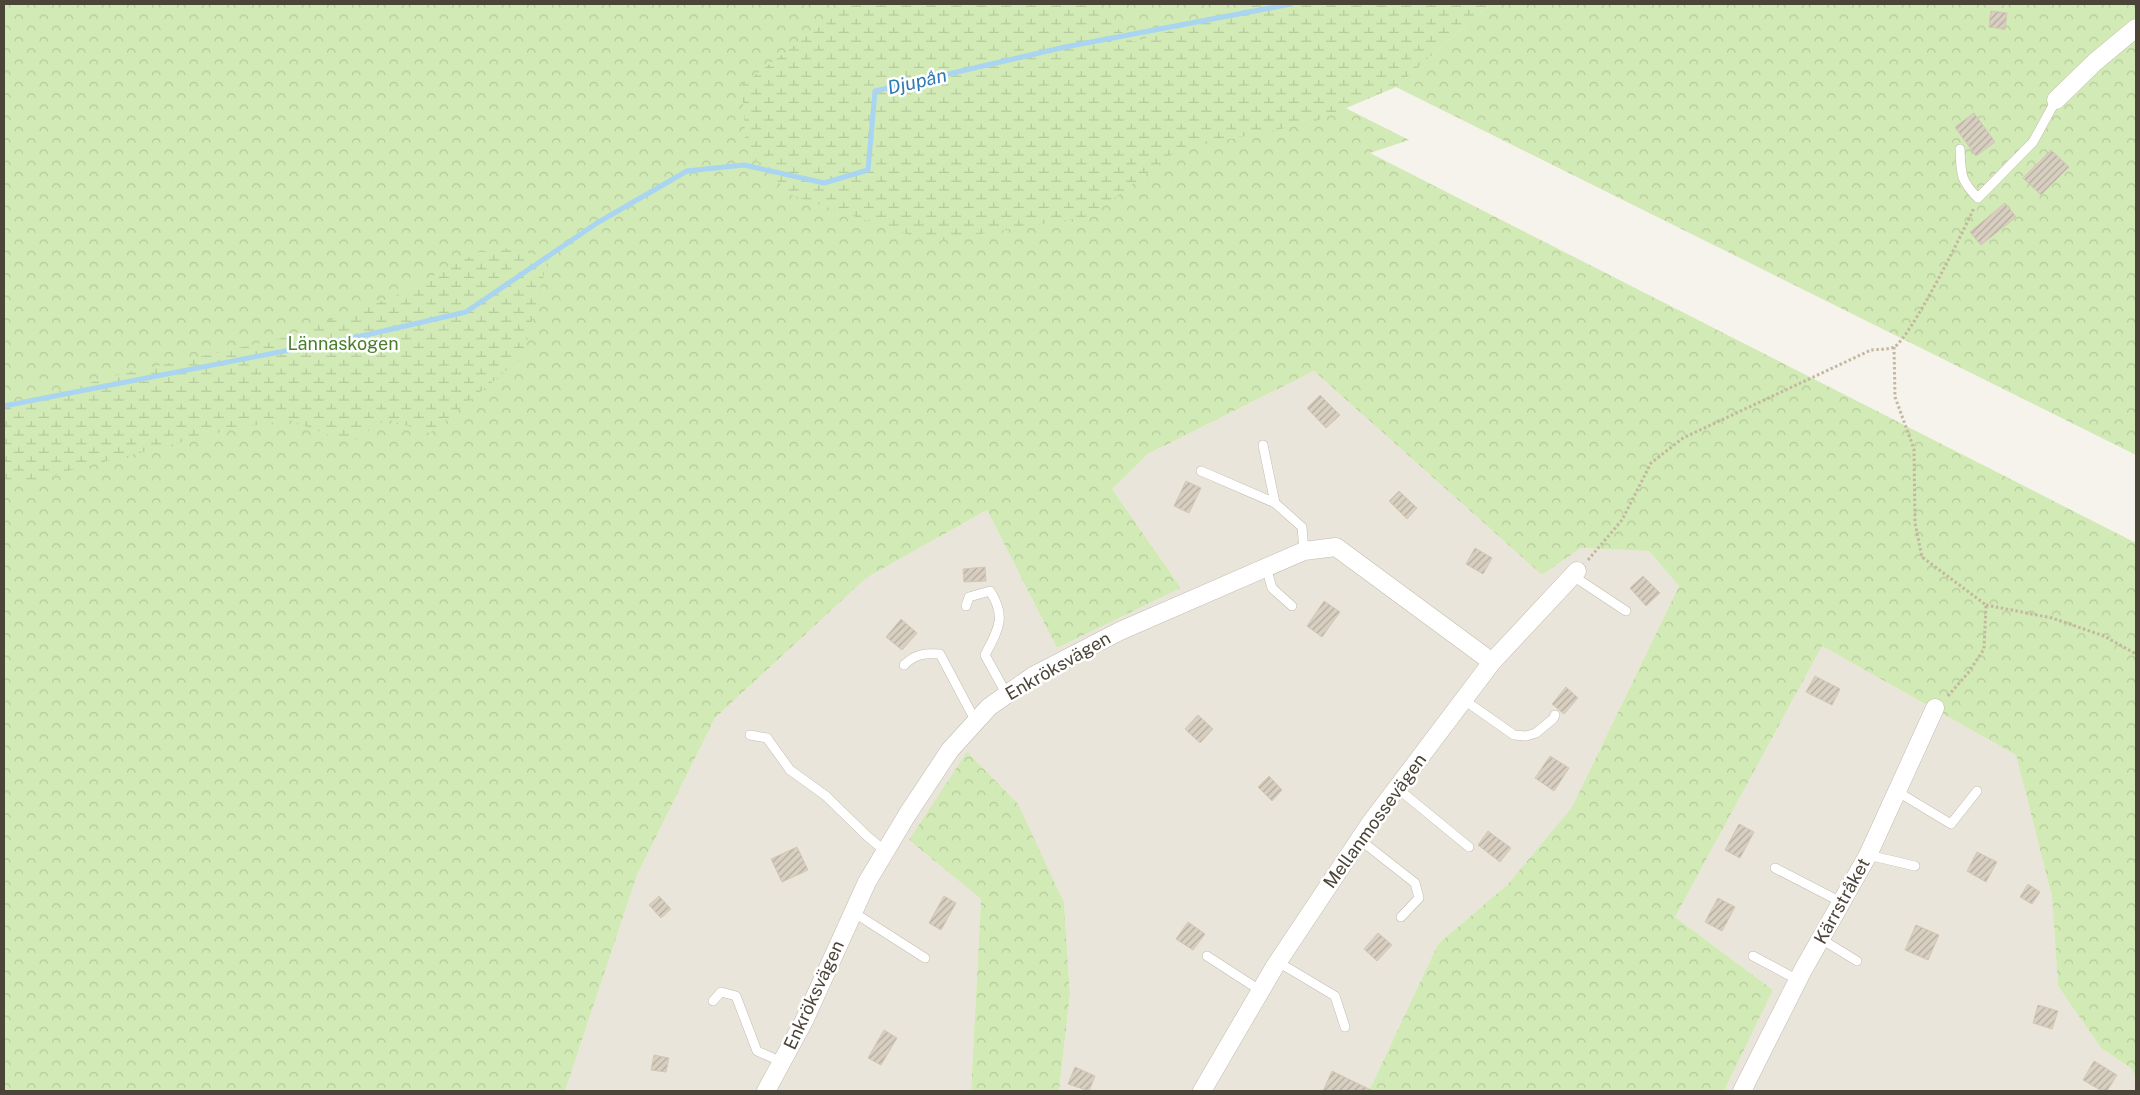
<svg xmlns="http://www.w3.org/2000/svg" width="2140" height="1095" font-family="'Public Sans',sans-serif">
<defs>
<pattern id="forest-crowns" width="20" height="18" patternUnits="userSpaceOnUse" patternTransform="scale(1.25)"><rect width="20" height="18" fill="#d2eab5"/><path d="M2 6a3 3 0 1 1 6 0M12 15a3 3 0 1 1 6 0" fill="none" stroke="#b6ca9c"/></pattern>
<pattern id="wetland-marsh" width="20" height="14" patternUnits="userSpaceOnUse" patternTransform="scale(1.25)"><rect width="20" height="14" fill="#d2eab5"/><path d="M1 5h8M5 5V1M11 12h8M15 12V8" fill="none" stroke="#b6ca9c"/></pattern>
<pattern id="building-hatch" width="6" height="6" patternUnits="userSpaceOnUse" patternTransform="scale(1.25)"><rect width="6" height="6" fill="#d8cfc1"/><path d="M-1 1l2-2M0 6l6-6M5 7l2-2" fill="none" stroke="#b1aa9e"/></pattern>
</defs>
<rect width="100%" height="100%" fill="#f6f3ec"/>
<path fill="#eae5da" d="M 1314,371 L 1542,575 L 1581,548 L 1649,551 L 1679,586 L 1572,807 L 1508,884 L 1438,944 L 1369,1091 L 1059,1091 L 1070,994 L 1064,903 L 909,840 L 981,899 L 971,1091 L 565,1091 L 637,875 L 715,718 L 866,578 L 987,510 L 1057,648 L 1181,588 L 1112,489 L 1148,454 Z
M 1822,646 L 2016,755 L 2052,897 L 2058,986 L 2101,1048 L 2132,1069 L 2136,1080 L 2136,1091 L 1724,1091 L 1773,990 L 1675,917 Z"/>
<path fill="url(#forest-crowns)" d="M 4,4 L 1259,4 L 1185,27 L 1409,140 L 1370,153 L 2136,543 L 2136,1080 L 2132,1069 L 2101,1048 L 2058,986 L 2052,897 L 2016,755 L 1822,646 L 1675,917 L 1773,990 L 1724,1091 L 1369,1091 L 1438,944 L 1508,884 L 1572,807 L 1679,586 L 1649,551 L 1581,548 L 1542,575 L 1314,371 L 1148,454 L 1112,489 L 1181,588 L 1057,648 L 987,510 L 866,578 L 715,718 L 637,875 L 565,1091 L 4,1091 Z
M 1490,4 L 2136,4 L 2136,455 L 1396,87 Z
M 967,752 L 1018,804 L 1064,903 L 1070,994 L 1059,1091 L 971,1091 L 981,899 L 909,840 Z"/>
<path fill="url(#wetland-marsh)" d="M 849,4 L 1091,4 L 1133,42 L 1259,4 L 1490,4 L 1396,87 L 1311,123 L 1179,149 L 1091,216 L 931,242 L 791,195 L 746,149 L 742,85 Z
M 510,248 L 548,258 L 523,357 L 430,433 L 386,419 L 351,443 L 289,420 L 237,428 L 29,481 L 4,484 L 4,407 L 125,373 L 279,339 L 393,297 L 479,252 Z"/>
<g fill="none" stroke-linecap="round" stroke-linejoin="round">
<path stroke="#a9d4f2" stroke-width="5" d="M 4,406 L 366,335 L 466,312 L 597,223 L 687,171 L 744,165 L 824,183 L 868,170 L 875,91 L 1065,47 L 1291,4"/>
</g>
<path fill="url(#building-hatch)" stroke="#d3c7b4" d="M 1991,11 L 2007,13 L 2005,29 L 1989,27 Z
M 1974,113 L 1995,142 L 1976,156 L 1955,127 Z
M 2051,150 L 2069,167 L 2041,195 L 2023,178 Z
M 2005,203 L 2016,217 L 1981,245 L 1970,232 Z
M 1320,395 L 1340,415 L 1326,428 L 1307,408 Z
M 1186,481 L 1201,488 L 1189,513 L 1174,506 Z
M 1399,491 L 1417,508 L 1407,519 L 1389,501 Z
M 1475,548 L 1492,558 L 1483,574 L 1466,564 Z
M 985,567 L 986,581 L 964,582 L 963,569 Z
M 1643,576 L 1660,593 L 1646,606 L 1630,588 Z
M 1324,601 L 1340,612 L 1322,637 L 1307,626 Z
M 901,619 L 917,633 L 902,650 L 886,637 Z
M 1815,676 L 1840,689 L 1832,705 L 1806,692 Z
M 1566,687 L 1578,698 L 1564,714 L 1552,704 Z
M 1198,715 L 1213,729 L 1200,743 L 1185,729 Z
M 1550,756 L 1569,768 L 1554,791 L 1535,778 Z
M 1269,776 L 1282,790 L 1272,801 L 1258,787 Z
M 1739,824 L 1754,832 L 1740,858 L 1725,850 Z
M 1488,831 L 1511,848 L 1500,862 L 1478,845 Z
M 797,847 L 808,870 L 782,882 L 771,859 Z
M 1977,852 L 1997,862 L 1986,882 L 1967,871 Z
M 2028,884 L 2040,892 L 2032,904 L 2020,897 Z
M 659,896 L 671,909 L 661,918 L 649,905 Z
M 944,896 L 956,903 L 941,930 L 929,923 Z
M 1718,898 L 1735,907 L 1722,931 L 1705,922 Z
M 1188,922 L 1205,934 L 1193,950 L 1176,939 Z
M 1916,925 L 1939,935 L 1928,960 L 1905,950 Z
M 1378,933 L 1392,945 L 1377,961 L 1364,949 Z
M 2038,1005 L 2058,1011 L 2052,1029 L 2033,1023 Z
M 884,1030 L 897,1038 L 881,1065 L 868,1058 Z
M 654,1055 L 669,1058 L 666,1072 L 651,1070 Z
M 2094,1061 L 2117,1075 L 2107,1091 L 2102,1091 L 2083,1080 Z
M 1075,1067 L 1095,1076 L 1089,1091 L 1068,1084 Z
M 1332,1071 L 1373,1091 L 1323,1091 Z"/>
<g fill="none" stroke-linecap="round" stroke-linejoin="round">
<g stroke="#c2bbae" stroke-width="10">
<path id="service" d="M 1960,149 C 1961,174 1960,180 1978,198 L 2033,142 L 2056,100
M 1263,445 L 1275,503
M 1201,471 L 1275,503 L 1302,527 L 1304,551
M 1266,567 L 1272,588 L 1292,606
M 1573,576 L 1626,611
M 966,606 L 969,597 L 990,591 C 1007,617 998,630 985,655 L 1007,695
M 904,665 C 915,654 925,653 940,654 L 976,722
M 1464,700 L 1514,735 L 1526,736 L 1536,733 L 1553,719 L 1555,715
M 750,735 L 767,738 L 790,770 L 826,796 L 867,836 L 885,851
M 1397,788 L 1469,847
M 1898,792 L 1951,824 L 1977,791
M 1359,839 L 1415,883 L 1419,898 L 1401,917
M 1868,855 L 1915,866
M 1775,868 L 1841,902
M 853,912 L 925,958
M 1821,939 L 1857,961
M 1207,956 L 1261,991
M 1753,956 L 1798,980
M 1278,962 L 1335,996 L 1345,1027
M 713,1001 L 721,992 L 736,996 L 757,1051 L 782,1062"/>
</g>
<g stroke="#c2bbae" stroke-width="19">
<path id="minor" d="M 2056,100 L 2095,62 L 2136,28
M 766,1091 L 804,1021 L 867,882 L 907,815 L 950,750 L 989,707 L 1033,676 L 1120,631 L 1304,551 L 1336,547 L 1492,662
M 1202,1091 L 1275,966 L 1369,825 L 1492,662 L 1577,571
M 1742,1091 L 1803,970 L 1868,855 L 1935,708"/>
</g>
<path stroke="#c4b79f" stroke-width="3" stroke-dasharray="2.5 2.5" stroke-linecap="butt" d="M 1894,347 L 1895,397 L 1914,449 L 1915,523 L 1922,557 L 1986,605 L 1984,649 L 1968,673 L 1947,697
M 1588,560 L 1622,520 L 1651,463 L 1683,438 L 1871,350 C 1877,349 1888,350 1894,347 C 1910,339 1964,230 1974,208
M 1986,605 L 2052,618 L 2104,636 L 2136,654"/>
<use href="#service" stroke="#fff" stroke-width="9"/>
<use href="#minor" stroke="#fff" stroke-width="18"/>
</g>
<g text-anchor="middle" stroke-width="5" stroke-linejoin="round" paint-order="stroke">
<g font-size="18" fill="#4a7f2a" stroke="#fff">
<text x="343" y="350">Lännaskogen</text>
</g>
<g font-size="18" fill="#4b4439" stroke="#fff">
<text transform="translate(1058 666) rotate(-30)" y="6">Enkröksvägen</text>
<text transform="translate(1375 821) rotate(-54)" y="6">Mellanmossevägen</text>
<text transform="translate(1842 901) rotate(-61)" y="6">Kärrstråket</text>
<text transform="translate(814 995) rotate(-65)" y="6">Enkröksvägen</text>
</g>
<g font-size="19" font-style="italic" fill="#2e7ab2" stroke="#fff">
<text transform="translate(917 81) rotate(-13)" y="7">Djupån</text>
</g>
</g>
<rect width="2140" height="1095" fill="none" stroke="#4b4439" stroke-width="10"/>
</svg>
